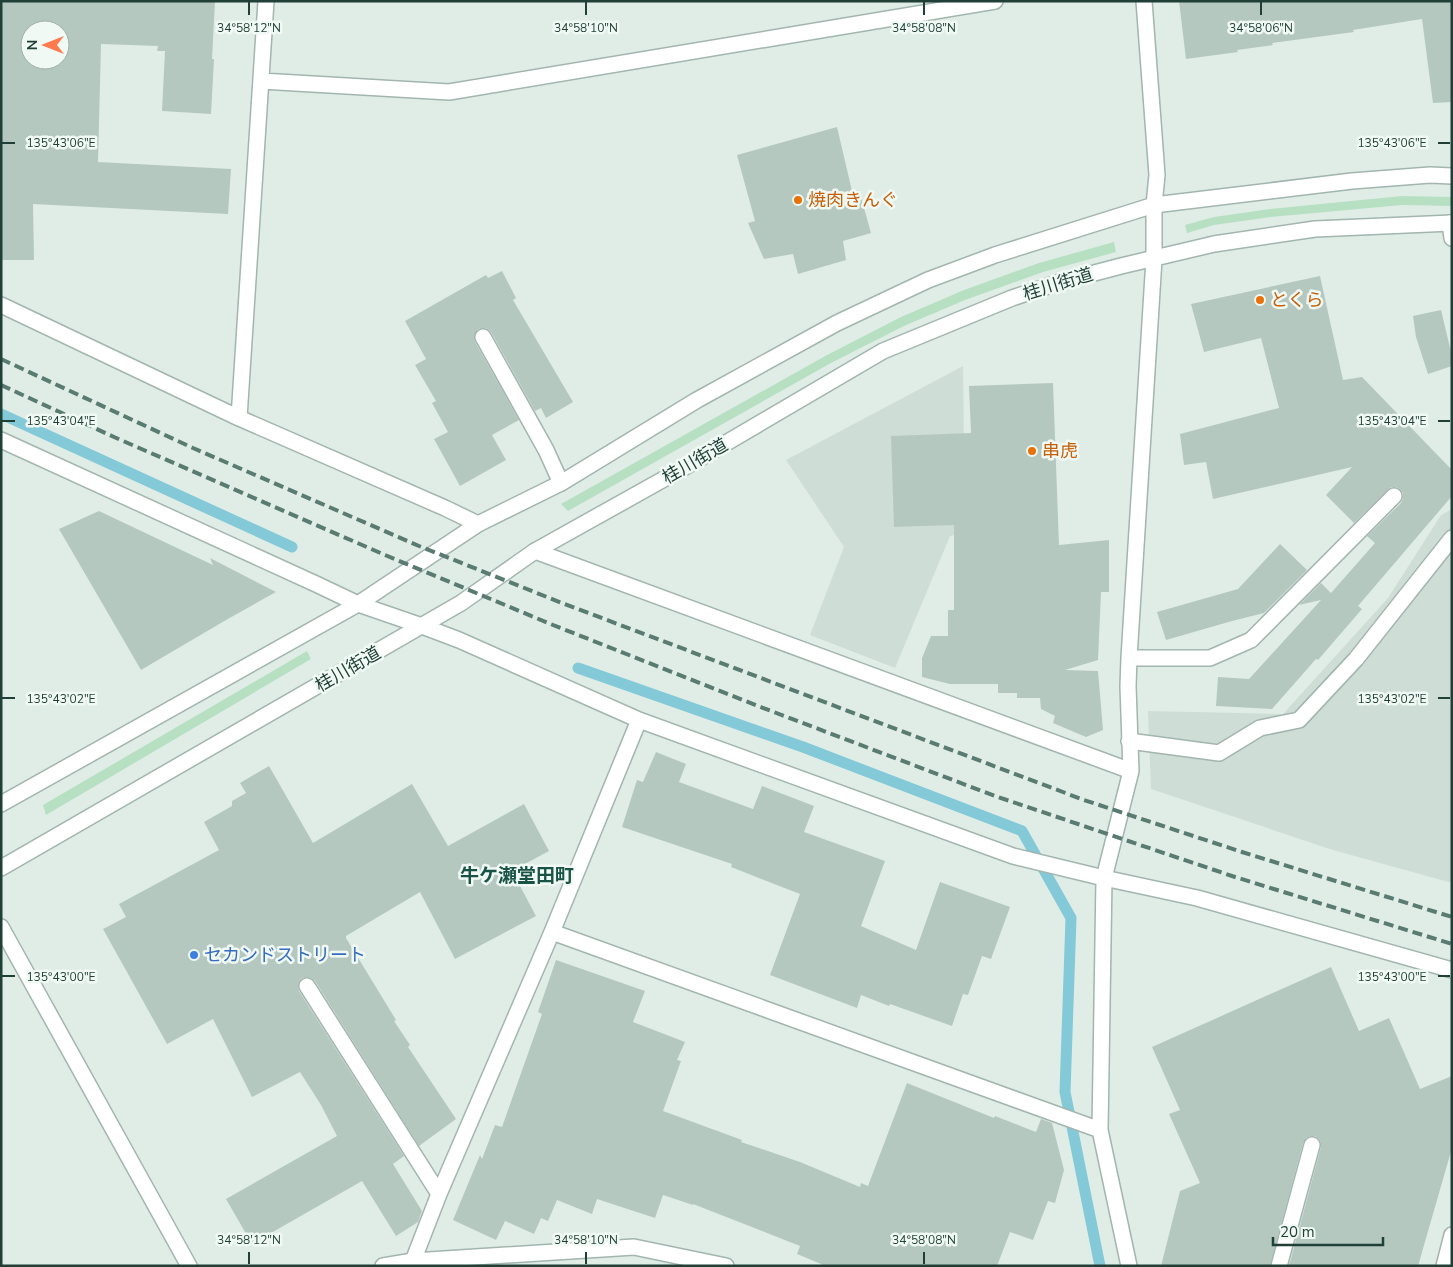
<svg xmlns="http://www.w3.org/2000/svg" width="1453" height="1267" font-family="'Nunito Sans','Noto Sans JP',sans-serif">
<rect width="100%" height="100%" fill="#e0ede7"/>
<path fill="#ceddd6" d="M 963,366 L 965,533 L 950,536 L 895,668 L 810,635 L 844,547 L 786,460 Z
M 1452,509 L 1452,883 L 1333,850 L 1151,789 L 1148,711 L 1283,714 L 1388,598 L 1441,515 Z"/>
<path fill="#b7e0c3" d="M 1402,196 L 1452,197 L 1452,206 L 1402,205 L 1271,217 L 1214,225 L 1187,233 L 1185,225 L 1214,217 L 1270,209 Z
M 1114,242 L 1116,252 L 1043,272 L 965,300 L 904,326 L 831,363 L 568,511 L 561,504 L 827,355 L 901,317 L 964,290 L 1039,263 Z
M 307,651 L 311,659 L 46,815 L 43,805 Z"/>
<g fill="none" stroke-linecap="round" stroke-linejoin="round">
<path stroke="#83c9d7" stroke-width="11" d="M 1,414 L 292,547
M 578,668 L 803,747 L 1022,831 L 1071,918 L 1065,1092 L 1100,1266"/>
</g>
<path fill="#b5c8c0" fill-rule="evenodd" d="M 1,1 L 215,1 L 212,59 L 214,59 L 211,114 L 162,111 L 165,51 L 157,51 L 158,46 L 101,44 L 98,162 L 231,169 L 228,214 L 33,204 L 34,260 L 1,260 ZM 30,30 L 60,30 L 60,60 L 30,60 Z
M 1179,1 L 1452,1 L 1452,102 L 1433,103 L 1422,19 L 1353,30 L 1354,32 L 1272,43 L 1273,45 L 1237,50 L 1238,52 L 1186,59 Z
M 837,127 L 852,191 L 859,190 L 871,233 L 843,241 L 846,260 L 798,274 L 793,254 L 764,259 L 748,223 L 755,221 L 737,155 Z
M 502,271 L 516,298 L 513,300 L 573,402 L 546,418 L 541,408 L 535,411 L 491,332 L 488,329 L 484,328 L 478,329 L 474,336 L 475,342 L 519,420 L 492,435 L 506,460 L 460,486 L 434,439 L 448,432 L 432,403 L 436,401 L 415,365 L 426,359 L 405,321 L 486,275 L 488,278 Z
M 1320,276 L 1343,380 L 1362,377 L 1452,470 L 1452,496 L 1358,606 L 1362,609 L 1318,660 L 1316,659 L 1272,709 L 1216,706 L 1218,677 L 1249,679 L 1321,600 L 1299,605 L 1321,583 L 1331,593 L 1375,543 L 1367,536 L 1401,503 L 1403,498 L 1403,493 L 1400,489 L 1396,487 L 1391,487 L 1354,523 L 1326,495 L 1352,467 L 1213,499 L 1206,462 L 1184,465 L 1180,434 L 1279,408 L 1261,338 L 1204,352 L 1191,304 Z
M 1441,310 L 1452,356 L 1452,366 L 1428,374 L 1416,337 L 1413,316 Z
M 1053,383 L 1059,545 L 1109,540 L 1109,592 L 1101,592 L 1098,660 L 1065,670 L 1098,671 L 1103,730 L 1086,737 L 1053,723 L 1055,716 L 1041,709 L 1040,698 L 1017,698 L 1017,693 L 998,693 L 998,684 L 950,684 L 922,677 L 922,658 L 931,636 L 948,636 L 948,610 L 954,610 L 954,525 L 894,527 L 891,436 L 971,433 L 969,386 Z
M 99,511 L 213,565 L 210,558 L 276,592 L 226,620 L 141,670 L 59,529 Z
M 1280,544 L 1307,570 L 1264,613 L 1232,621 L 1166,640 L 1157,612 L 1238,589 Z
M 656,752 L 686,764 L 679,782 L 753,809 L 762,786 L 814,806 L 804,832 L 885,861 L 861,926 L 916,950 L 940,882 L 1010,907 L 991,959 L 982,956 L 968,995 L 963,994 L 952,1026 L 890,1004 L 889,1006 L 861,995 L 857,1008 L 770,975 L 800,894 L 731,867 L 732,864 L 622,827 L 637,780 L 643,782 Z
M 269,766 L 313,843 L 412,784 L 448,846 L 524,804 L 549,851 L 512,871 L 536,916 L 455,959 L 420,892 L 346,936 L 346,938 L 396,1020 L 394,1021 L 410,1045 L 408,1047 L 456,1119 L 419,1146 L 315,981 L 311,978 L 306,977 L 302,978 L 299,982 L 298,987 L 299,991 L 404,1156 L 393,1164 L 422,1211 L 418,1222 L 396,1236 L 362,1181 L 252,1244 L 226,1199 L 337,1136 L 321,1105 L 300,1072 L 252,1097 L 213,1019 L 167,1044 L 103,929 L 126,917 L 119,904 L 219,850 L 204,822 L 232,806 L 232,801 L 246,793 L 240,783 Z
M 556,960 L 645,991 L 633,1022 L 685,1042 L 677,1060 L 681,1061 L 663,1111 L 742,1140 L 741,1142 L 800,1162 L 860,1187 L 861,1183 L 868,1186 L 907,1083 L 994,1118 L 995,1116 L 1036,1132 L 1041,1119 L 1052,1123 L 1064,1170 L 1055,1203 L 1048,1201 L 1033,1240 L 1010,1232 L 997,1266 L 826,1266 L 797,1254 L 800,1246 L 693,1204 L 693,1205 L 663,1195 L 655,1218 L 597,1199 L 592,1214 L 557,1200 L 548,1221 L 541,1218 L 534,1234 L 505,1221 L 496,1240 L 453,1220 L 480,1155 L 482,1159 L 495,1125 L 502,1127 L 542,1014 L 538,1012 Z
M 1331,967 L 1359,1031 L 1389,1018 L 1420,1089 L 1452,1076 L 1452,1148 L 1418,1266 L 1289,1266 L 1321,1147 L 1321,1143 L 1319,1139 L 1315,1136 L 1310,1136 L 1306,1138 L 1303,1143 L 1270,1266 L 1161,1266 L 1180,1191 L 1200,1183 L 1169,1114 L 1180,1110 L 1152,1047 Z"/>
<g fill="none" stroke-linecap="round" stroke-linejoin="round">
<g stroke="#a2b5af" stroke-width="18">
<path id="service" d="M 1129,741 L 1219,753 L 1260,728 L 1299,720 L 1356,659 L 1452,538"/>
</g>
<g stroke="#a2b5af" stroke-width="18">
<path id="minor" d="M 261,81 L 449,92 L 995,1
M 1450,223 L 1452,238
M 1,305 L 239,418 L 445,508 L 478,524
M 483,337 L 546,450 L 561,483
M 239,418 L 266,1
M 1,440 L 316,584 L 358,604 L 422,626 L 459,640 L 639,720 L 1013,856 L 1104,878 L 1197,898 L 1452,970
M 535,551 L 1131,771
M 1129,658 L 1210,658 L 1251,640 L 1394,496
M 552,932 L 1100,1130
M 307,986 L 439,1194
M 413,1261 L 439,1194 L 552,932 L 639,720
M 383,1266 L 413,1261 L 634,1247 L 726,1266
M 1129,1266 L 1100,1130 L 1104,878 L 1131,771 L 1128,686 L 1129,658 L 1154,259 L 1154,205 L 1157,175 L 1144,1
M 1279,1266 L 1312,1145
M 1444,1266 L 1452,1235"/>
</g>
<g stroke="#a2b5af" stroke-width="18">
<path id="tertiary" d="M 1,804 L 358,604 L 478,524 L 561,483 L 697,400 L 837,323 L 928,280 L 995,255 L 1154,205 L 1352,181 L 1430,175 L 1452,176
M 1,868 L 461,603 L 535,551 L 680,470 L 883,351 L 1012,298 L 1060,282 L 1121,266 L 1214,244 L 1315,229 L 1452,223
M 1,927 L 189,1266"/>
</g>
<use href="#service" stroke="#fff" stroke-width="15"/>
<use href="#minor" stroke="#fff" stroke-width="15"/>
<use href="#tertiary" stroke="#fff" stroke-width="15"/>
<path stroke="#597b72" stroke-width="4" stroke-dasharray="10 5" stroke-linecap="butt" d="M 1,359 L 193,448 L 419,546 L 562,603 L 1084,800 L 1242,852 L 1452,917
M 1,385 L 114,437 L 385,555 L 553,625 L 758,706 L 995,796 L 1235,877 L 1452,944"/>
</g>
<path fill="none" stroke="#1f3f37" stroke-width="2" d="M 249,2 L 249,15M 586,2 L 586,15M 924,2 L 924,15M 1261,2 L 1261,15M 2,143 L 15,143M 1438,143 L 1450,143M 2,421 L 15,421M 1438,421 L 1450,421M 2,698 L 15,698M 1438,698 L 1450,698M 2,976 L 15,976M 1438,976 L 1450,976M 249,1252 L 249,1264M 586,1252 L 586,1264M 924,1252 L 924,1264"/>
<g fill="#e8710a" stroke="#f1f9f5" stroke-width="2">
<circle cx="798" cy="200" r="5"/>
<circle cx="1260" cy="300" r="5"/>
<circle cx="1032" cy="451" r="5"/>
</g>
<circle fill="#3f7fe0" stroke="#f1f9f5" stroke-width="2" cx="194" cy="955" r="5"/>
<g text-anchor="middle" stroke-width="5" stroke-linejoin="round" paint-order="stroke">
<g font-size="18" fill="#c56008" stroke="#f1f9f5" text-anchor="start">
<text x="808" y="206">焼肉きんぐ</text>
<text x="1270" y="306">とくら</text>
<text x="1042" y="457">串虎</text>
</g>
<g font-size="18" fill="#1f3f37" stroke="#f1f9f5">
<text transform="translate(1058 284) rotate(-17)" y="6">桂川街道</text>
<text transform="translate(695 461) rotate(-30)" y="6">桂川街道</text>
<text transform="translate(348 669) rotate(-30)" y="6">桂川街道</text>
</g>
<g font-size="18" fill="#366cbe" stroke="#f1f9f5" text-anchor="start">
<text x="204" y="961">セカンドストリート</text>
</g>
<g font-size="19" font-weight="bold" fill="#195346" stroke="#f1f9f5">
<text x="517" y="882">牛ケ瀬堂田町</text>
</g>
</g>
<g font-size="12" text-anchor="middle" fill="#1f3f37" stroke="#f1f9f5" stroke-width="5" stroke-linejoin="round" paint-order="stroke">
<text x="249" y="32">34°58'12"N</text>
<text x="586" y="32">34°58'10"N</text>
<text x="924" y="32">34°58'08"N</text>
<text x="1261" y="32">34°58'06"N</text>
<text x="1392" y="147">135°43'06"E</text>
<text x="61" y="147">135°43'06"E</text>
<text x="1392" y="425">135°43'04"E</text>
<text x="61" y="425">135°43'04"E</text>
<text x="1392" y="703">135°43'02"E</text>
<text x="61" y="703">135°43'02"E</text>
<text x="1392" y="981">135°43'00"E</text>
<text x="61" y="981">135°43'00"E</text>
<text x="249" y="1244">34°58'12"N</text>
<text x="586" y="1244">34°58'10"N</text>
<text x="924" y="1244">34°58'08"N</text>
</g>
<rect width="1453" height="1267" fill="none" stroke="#1f3f37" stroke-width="5"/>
<g transform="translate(45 45) rotate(270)"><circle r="24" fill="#f1f9f5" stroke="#9dafa9"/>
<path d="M0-4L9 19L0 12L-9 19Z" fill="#ff7a4c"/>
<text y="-8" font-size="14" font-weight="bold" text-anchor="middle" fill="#1f3f37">N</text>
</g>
<path d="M1273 1237v8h110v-8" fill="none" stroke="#1f3f37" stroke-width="2.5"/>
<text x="1280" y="1237" font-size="15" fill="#1f3f37" stroke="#f1f9f5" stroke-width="4" paint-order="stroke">20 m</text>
</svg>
